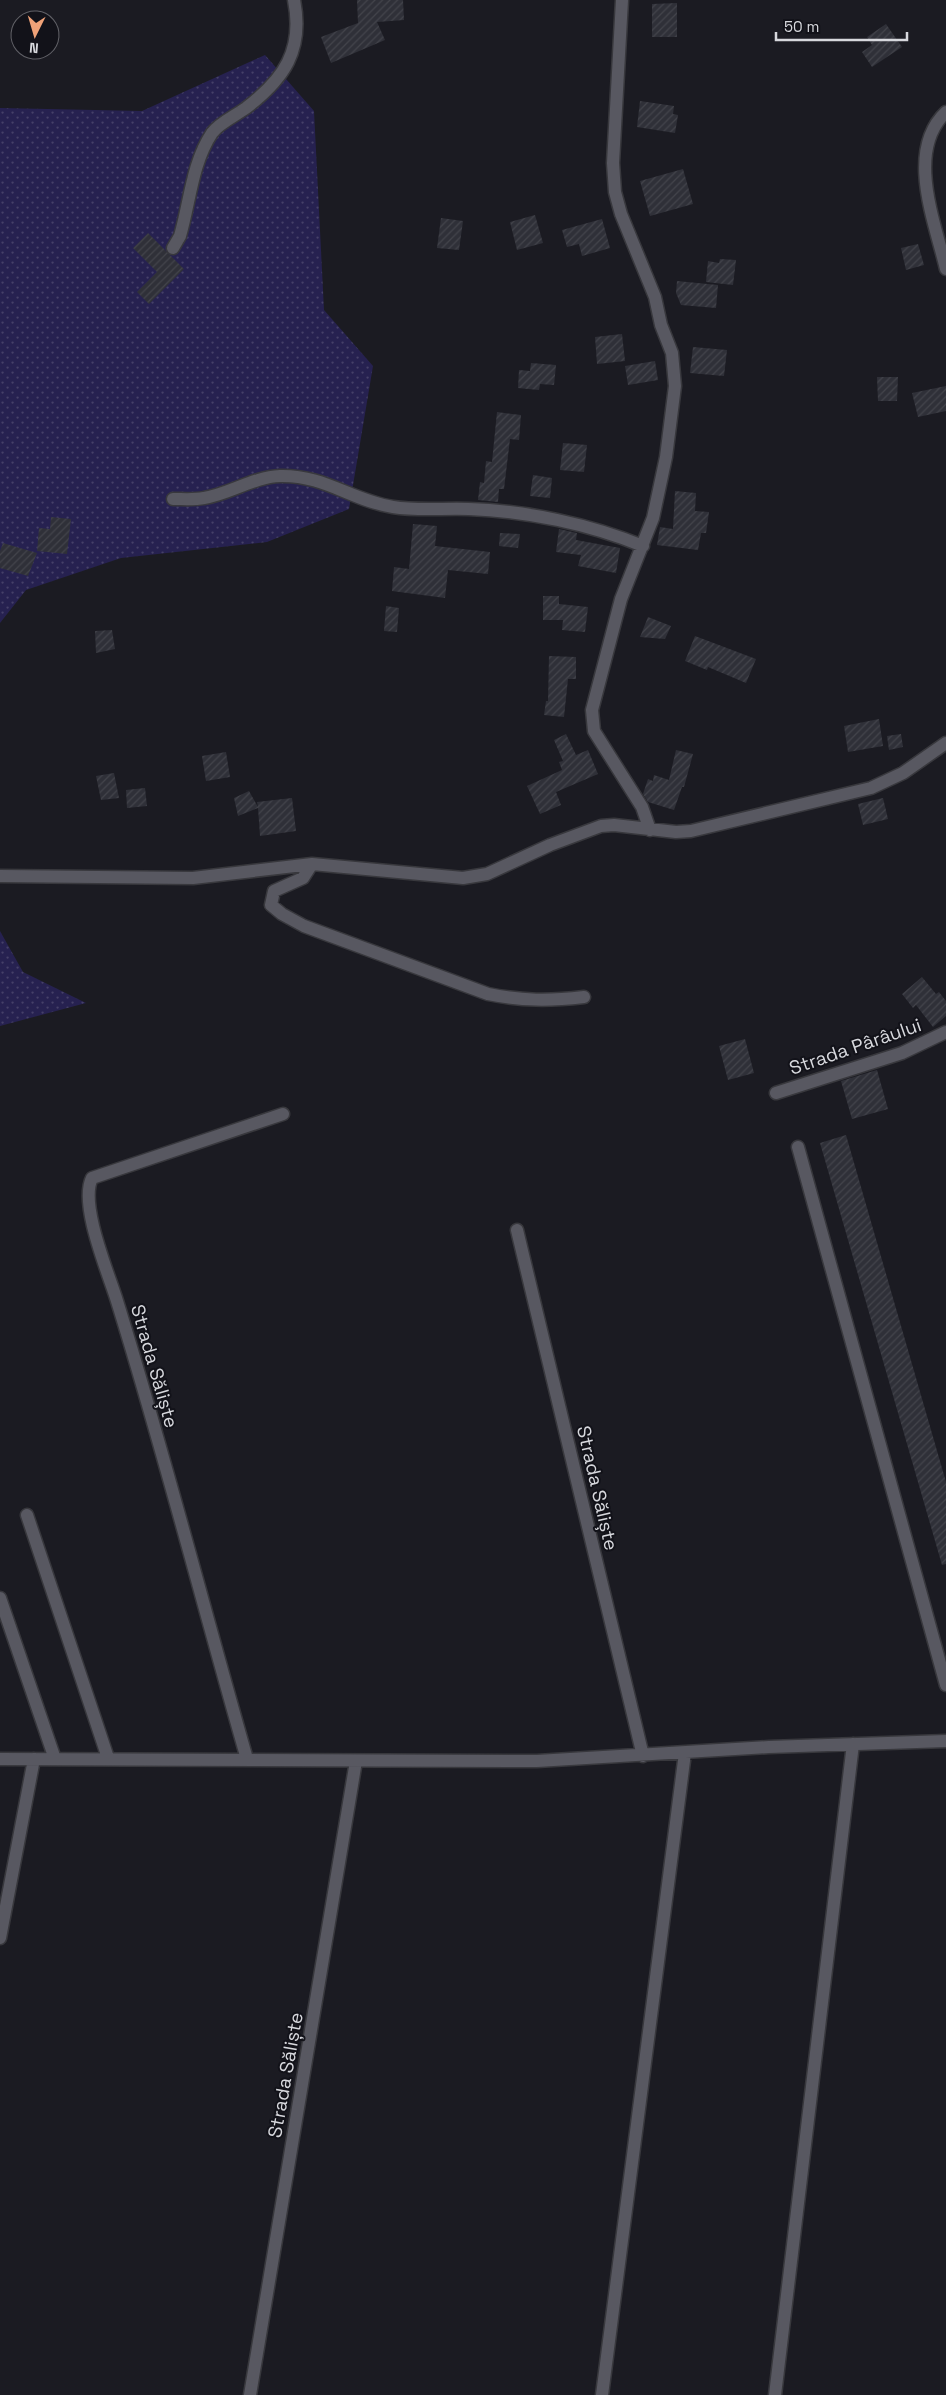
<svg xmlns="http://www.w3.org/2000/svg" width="946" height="2395" font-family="'Space Grotesk',sans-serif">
<defs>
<pattern id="grass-dots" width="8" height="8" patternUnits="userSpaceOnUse" patternTransform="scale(1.25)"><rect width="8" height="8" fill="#262150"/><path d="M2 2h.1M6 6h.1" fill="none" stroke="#454069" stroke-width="1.8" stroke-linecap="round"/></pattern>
<pattern id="building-hatch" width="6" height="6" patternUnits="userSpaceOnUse" patternTransform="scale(1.25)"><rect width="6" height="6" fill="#2f3038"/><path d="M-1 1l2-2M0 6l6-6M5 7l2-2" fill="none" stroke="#43444b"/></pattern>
</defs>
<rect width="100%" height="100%" fill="#1b1b22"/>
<path fill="url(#grass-dots)" d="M 265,55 L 314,111 L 324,310 L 373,366 L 349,509 L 267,542 L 121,558 L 26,590 L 0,623 L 0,108 L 142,111 Z
M 0,931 L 23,972 L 86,1003 L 0,1026 Z"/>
<path fill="url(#building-hatch)" d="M 357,0 L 403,0 L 404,20 L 377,22 L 385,40 L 331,63 L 321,37 L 358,23 Z
M 677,3 L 677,37 L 652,37 L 652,4 Z
M 886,24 L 902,47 L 872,67 L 862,52 L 872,45 L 867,37 Z
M 640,101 L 674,106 L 673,114 L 678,115 L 675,133 L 637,127 Z
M 683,169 L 693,204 L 650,216 L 640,181 Z
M 535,215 L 543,243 L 517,250 L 510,222 Z
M 441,218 L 463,221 L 459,250 L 437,248 Z
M 602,219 L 610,248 L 582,256 L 579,244 L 567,247 L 562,230 Z
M 148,233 L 184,269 L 149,304 L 137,292 L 157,272 L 133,248 Z
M 918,244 L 924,265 L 906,270 L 901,248 Z
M 720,259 L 736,260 L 733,285 L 706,282 L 708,261 L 719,263 Z
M 677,281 L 718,285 L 716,308 L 681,305 L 676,293 Z
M 622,334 L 625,361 L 597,364 L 595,337 Z
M 693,347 L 727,350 L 724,376 L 690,373 Z
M 655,361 L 658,380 L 628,385 L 625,366 Z
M 531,363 L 556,365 L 554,385 L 540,384 L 539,390 L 518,388 L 519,370 L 530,371 Z
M 877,377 L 898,377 L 897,401 L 878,401 Z
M 946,386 L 946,411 L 918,417 L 912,393 Z
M 497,412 L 521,415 L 519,440 L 510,439 L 504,489 L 499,489 L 498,502 L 478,500 L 480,482 L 484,483 L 486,461 L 492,462 Z
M 563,443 L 587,445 L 584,472 L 560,470 Z
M 533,475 L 552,478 L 550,498 L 530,496 Z
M 675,491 L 696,493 L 695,511 L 709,512 L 706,533 L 701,533 L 698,550 L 657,545 L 660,527 L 673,529 Z
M 51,517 L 71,519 L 67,554 L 37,551 L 39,528 L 50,529 Z
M 413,524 L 437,526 L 435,546 L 490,552 L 488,574 L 448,570 L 445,598 L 392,591 L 394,567 L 409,569 Z
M 559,529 L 577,533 L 576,540 L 620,548 L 616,573 L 578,566 L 581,555 L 556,552 Z
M 500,533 L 520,534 L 518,548 L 499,546 Z
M 3,543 L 37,553 L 28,576 L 0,568 L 0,551 Z
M 543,596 L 559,596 L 559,604 L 588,607 L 585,632 L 562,630 L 563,620 L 543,620 Z
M 386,606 L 399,608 L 397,632 L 384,631 Z
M 648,617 L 671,626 L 665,639 L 640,637 Z
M 112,630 L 115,649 L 96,653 L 95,631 Z
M 695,636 L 756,659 L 746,683 L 708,667 L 707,670 L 685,661 Z
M 549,656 L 576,657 L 576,679 L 568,679 L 564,717 L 544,715 L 546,701 L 548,701 Z
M 879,719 L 883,746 L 848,752 L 844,726 Z
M 566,734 L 576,755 L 588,750 L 598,774 L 556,792 L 561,805 L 540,814 L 527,786 L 562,770 L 559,762 L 563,761 L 554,740 Z
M 901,734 L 903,747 L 889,750 L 887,736 Z
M 676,750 L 693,754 L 684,787 L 682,787 L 674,810 L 648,802 L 643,794 L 648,779 L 653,781 L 654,775 L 669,780 Z
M 226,752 L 230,777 L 206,781 L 202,756 Z
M 114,773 L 119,798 L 101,800 L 96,776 Z
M 145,788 L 147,806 L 127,808 L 126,790 Z
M 249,791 L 258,807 L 257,802 L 292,798 L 296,831 L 260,836 L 258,808 L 238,816 L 234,798 Z
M 883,798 L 888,819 L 863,825 L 858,804 Z
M 922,977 L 936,994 L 939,992 L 946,1001 L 946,1016 L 933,1027 L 916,1005 L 913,1008 L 902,994 Z
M 745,1039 L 754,1073 L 728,1080 L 719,1046 Z
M 877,1070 L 888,1109 L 852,1119 L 841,1081 Z
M 846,1135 L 946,1482 L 946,1564 L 942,1565 L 820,1143 Z"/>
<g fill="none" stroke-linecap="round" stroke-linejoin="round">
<g stroke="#38383d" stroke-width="15">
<path id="minor" d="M 622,0 L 613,163 L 615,192 L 621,214 L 655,297 L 661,325 L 672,353 L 675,386 L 666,457 L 653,518 L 621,599 L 592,710 L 594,731 L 642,807 L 650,830
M 946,112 C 905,151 935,222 946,269
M 173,248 L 180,236 C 190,202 192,163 212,133 C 219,123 235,116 246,108 C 284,79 304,50 294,0
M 173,499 C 183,499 194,500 204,498 C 230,494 253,477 280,476 C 325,475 350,500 393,507 C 417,511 444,508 469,509 C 527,511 589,524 643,546
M 312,864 L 303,878 L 274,891 L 271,905 L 282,914 L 304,926 L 488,994 C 523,1001 549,1001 584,997
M 0,876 L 193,878 L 312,864 L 463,878 L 487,874 L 550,845 L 601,826 L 614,825 L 676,832 L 691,831 L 871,788 L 903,773 L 946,743
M 776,1093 L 902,1053 L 946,1032
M 798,1147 L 946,1685
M 517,1230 L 643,1756
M 27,1515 L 108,1758
M 0,1598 L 55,1759
M 0,1759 L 537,1761 L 769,1747 L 946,1741
M 247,1759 C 203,1606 164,1452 117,1301 C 108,1272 79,1204 92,1178 L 283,1114
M 0,1938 L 34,1759
M 250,2395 L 356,1761
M 602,2395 L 685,1753
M 775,2395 L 853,1744"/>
</g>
<use href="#minor" stroke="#585861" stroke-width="12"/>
</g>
<g text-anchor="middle" stroke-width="4" stroke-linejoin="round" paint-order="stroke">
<g font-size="19" fill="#d7d8dd" stroke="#121219">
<text transform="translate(855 1046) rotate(-19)" y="7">Strada Pârâului</text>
<text transform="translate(155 1366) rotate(74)" y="7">Strada Săliște</text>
<text transform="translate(598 1488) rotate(77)" y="7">Strada Săliște</text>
<text transform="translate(285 2075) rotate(-80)" y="7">Strada Săliște</text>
</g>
</g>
<g transform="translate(35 35) rotate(185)"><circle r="24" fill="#121219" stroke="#616167"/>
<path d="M0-4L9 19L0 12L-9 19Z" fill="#f0a278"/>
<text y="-8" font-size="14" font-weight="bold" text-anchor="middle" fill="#d7d8dd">N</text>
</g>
<path d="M776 32v8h131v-8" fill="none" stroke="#d7d8dd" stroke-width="2.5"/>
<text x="784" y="32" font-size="15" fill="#d7d8dd" stroke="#121219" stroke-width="4" paint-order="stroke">50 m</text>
</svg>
